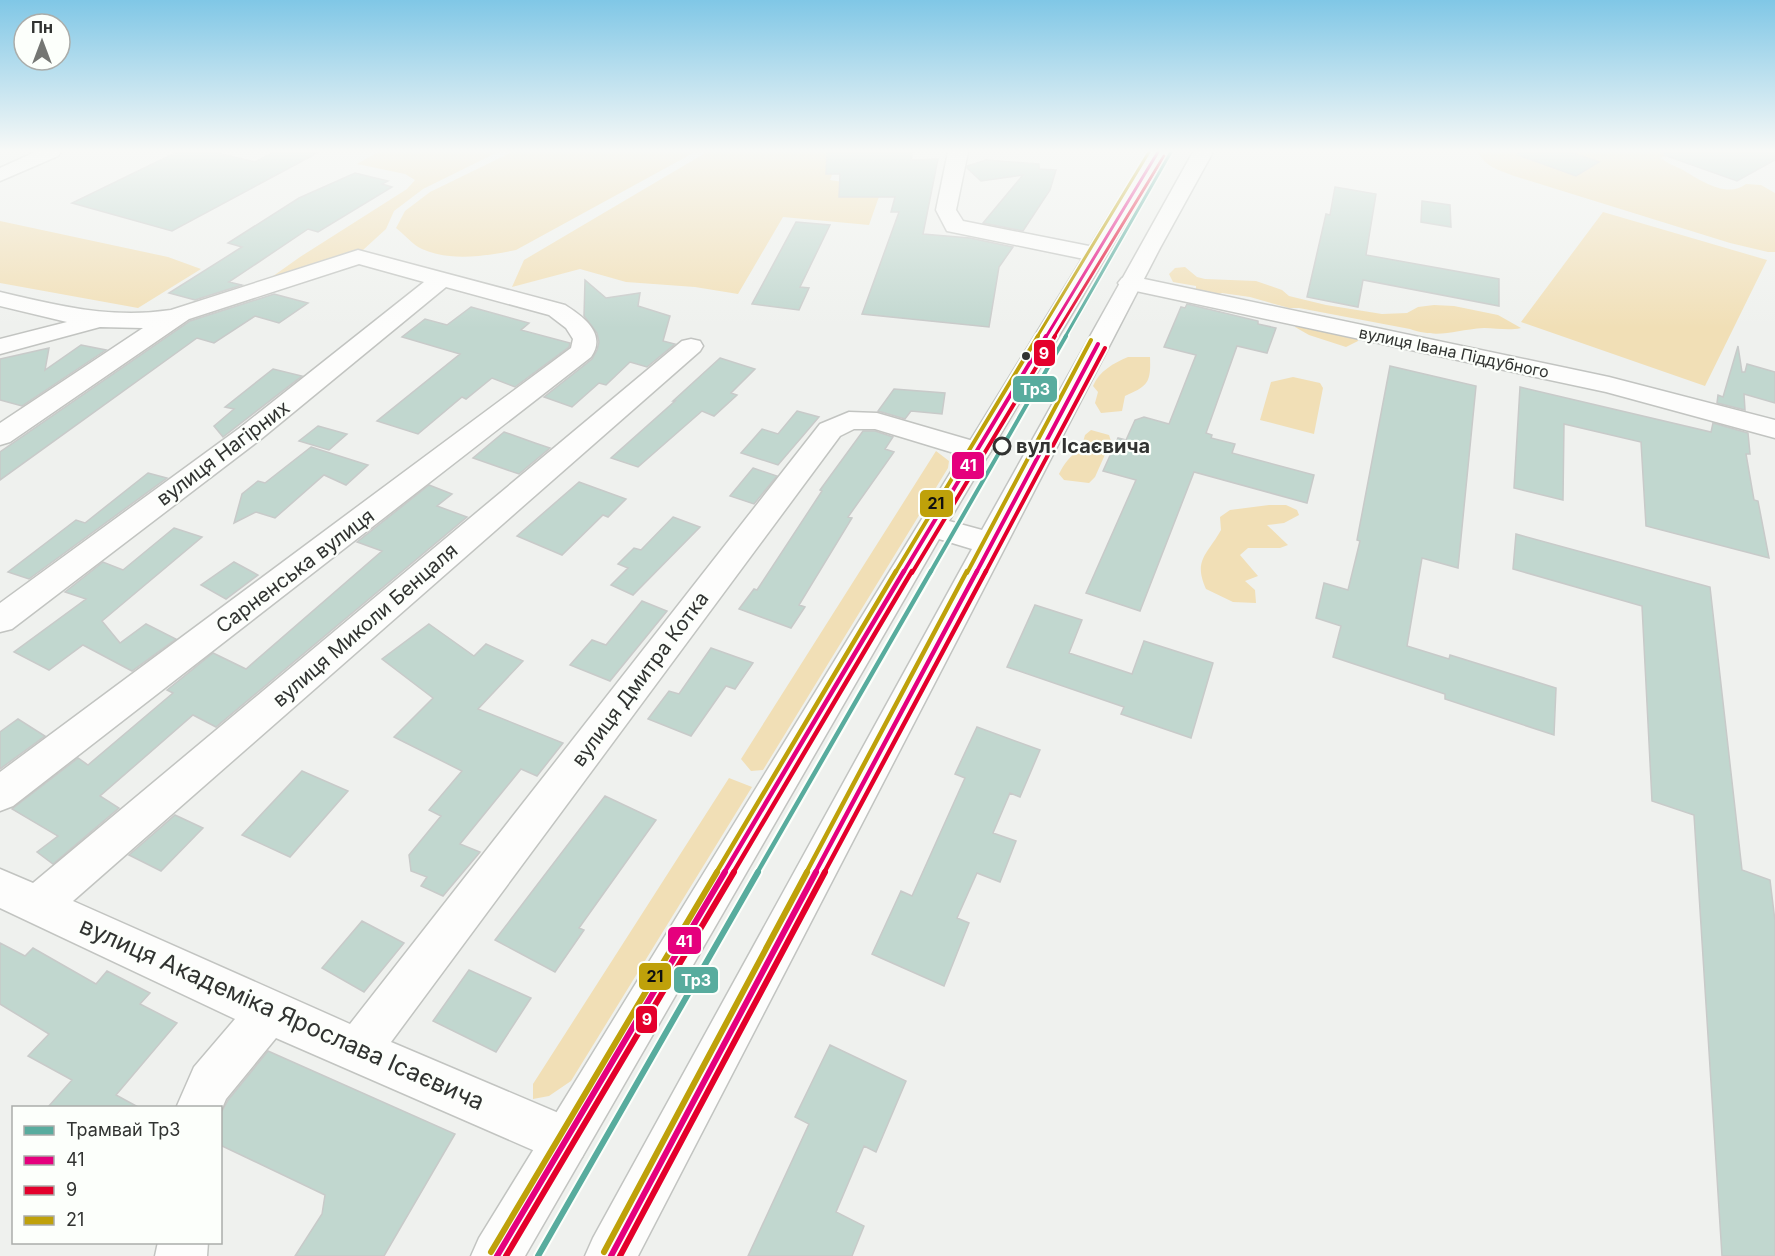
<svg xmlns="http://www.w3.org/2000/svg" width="1775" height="1256" font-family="Inter,sans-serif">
<rect width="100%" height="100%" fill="#eff1ee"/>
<path fill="#f1dfb6" d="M 378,152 L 498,152 L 423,189 L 394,211 L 386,229 L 363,250 L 269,279 L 300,257 L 407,189 L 415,180 L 405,174 L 357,164 Z
M 512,152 L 695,152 L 516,250 C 486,256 451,262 422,249 C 413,245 404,234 396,228 L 405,211 L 430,192 Z
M 707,152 L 873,152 L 872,154 L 839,157 L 830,180 L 882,188 L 869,225 L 783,217 L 738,294 L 695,287 L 626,282 L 580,269 L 512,287 L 524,260 Z
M 1478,152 L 1678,152 L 1661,158 C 1668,164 1675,166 1683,170 C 1700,180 1727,199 1746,184 L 1761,185 L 1775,193 L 1775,252 L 1768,252 L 1730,243 L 1514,176 C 1499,170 1485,167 1478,152 Z
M 1603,212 L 1767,260 L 1705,386 L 1521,322 Z
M 0,221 L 168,257 L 201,269 L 138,308 L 0,283 Z
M 1185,267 L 1197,277 L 1205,279 L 1256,281 L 1282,290 L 1289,296 L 1326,305 L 1382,314 L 1407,313 L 1418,307 L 1434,305 L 1454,306 L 1498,315 L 1521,328 C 1508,331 1497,328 1484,328 C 1454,330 1439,339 1410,329 L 1299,308 L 1289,308 L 1250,297 L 1222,293 L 1215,295 L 1196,289 L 1196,286 L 1173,282 L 1169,274 L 1175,268 Z
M 1300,318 L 1355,331 L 1358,341 L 1346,347 L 1309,335 L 1295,327 Z
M 1128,357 L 1150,357 C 1151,383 1148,386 1125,396 L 1122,411 L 1101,413 L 1095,403 L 1098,392 L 1093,386 C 1099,371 1114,363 1128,357 Z
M 1293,377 L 1320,383 L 1323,388 L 1314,434 L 1260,420 L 1271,382 Z
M 1091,430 L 1109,435 L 1111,441 L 1095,477 L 1089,483 L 1064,480 L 1059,474 C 1065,462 1070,456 1081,449 L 1085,435 Z
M 936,451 L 949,461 L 948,468 L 763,770 L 751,771 L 741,759 Z
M 1269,505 L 1286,505 L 1297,510 L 1299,515 L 1284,523 L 1267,525 L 1288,545 L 1280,548 L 1248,548 L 1240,555 L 1258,576 L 1245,581 L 1255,590 L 1256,603 L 1233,602 L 1206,589 C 1193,560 1207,555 1221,530 L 1220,517 L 1230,510 Z
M 729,778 L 752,787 L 571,1081 L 549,1096 L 533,1099 L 533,1084 Z"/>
<path fill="#c1d7cf" stroke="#c8cac9" stroke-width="1.5" d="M 177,152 L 214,152 L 255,162 L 274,152 L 319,152 L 172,231 L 72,203 Z
M 827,152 L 913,152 L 911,160 L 938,159 L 923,234 L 970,238 L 1013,247 L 999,267 L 989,327 L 862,314 L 899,212 L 891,212 L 895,197 L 839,197 L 840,174 L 826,174 Z
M 1518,152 L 1570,152 L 1599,162 L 1576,176 L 1518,155 Z
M 1665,152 L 1775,152 L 1775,160 L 1737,181 L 1664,155 Z
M 986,160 L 1039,164 L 1039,169 L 1056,170 L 1050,190 L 1023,231 L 983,223 L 1023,175 L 981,181 L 967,168 L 967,166 Z
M 355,173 L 388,181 L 382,184 L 392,187 L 318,232 L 308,229 L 229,282 L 242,285 L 195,300 L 169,293 L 242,247 L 228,243 L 299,198 Z
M 1335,187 L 1376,194 L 1366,255 L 1499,279 L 1499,306 L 1363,280 L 1358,307 L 1307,297 L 1326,214 L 1330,215 Z
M 1422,201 L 1450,205 L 1451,227 L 1421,222 Z
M 796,222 L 830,225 L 800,287 L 809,288 L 799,310 L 752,304 Z
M 585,280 L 606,298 L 640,293 L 638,306 L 670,316 L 663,341 L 675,344 L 647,367 L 630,362 L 606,385 L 599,383 L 572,407 L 544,397 L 592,359 L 597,350 L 599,342 L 597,333 L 584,316 Z
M 274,294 L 308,303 L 279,323 L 255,316 L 214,343 L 197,338 L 0,480 L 0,452 L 190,321 Z
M 1187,304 L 1258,321 L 1258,324 L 1276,328 L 1267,353 L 1237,346 L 1206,433 L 1212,435 L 1211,438 L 1235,444 L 1232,453 L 1314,475 L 1307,503 L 1194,472 L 1140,611 L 1086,593 L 1136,480 L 1103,471 L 1118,438 L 1126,440 L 1135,420 L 1144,417 L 1169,424 L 1196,355 L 1164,347 L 1181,307 L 1185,308 Z
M 471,307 L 529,323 L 521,330 L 570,343 L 569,347 L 515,387 L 492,378 L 466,399 L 462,397 L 418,434 L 377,421 L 460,354 L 402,337 L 425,319 L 447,325 Z
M 81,345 L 106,350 L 22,406 L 0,400 L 0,359 L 49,348 L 45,370 Z
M 1738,346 L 1742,372 L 1745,372 L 1747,364 L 1775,372 L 1775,403 L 1744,394 L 1745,410 L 1717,403 L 1718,395 L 1723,397 Z
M 720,358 L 755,369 L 731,393 L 737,395 L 714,416 L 702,411 L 638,467 L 611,458 L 675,401 L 673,401 Z
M 1390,366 L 1476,386 L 1458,568 L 1422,558 L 1407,646 L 1449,659 L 1450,655 L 1556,688 L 1554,735 L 1445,699 L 1445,694 L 1333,657 L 1341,626 L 1316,618 L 1324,583 L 1348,590 L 1360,541 L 1357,540 Z
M 273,369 L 302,376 L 223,437 L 214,426 L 234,409 L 225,407 Z
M 1520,387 L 1711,432 L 1713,423 L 1748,433 L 1750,454 L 1746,454 L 1754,500 L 1758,501 L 1769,558 L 1646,526 L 1641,442 L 1564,424 L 1563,500 L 1514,488 Z
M 894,389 L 945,393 L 942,414 L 911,411 L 905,419 L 878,411 Z
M 797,411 L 819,417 L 778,465 L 741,453 L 762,429 L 778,434 Z
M 318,426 L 347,434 L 329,450 L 299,441 Z
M 863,431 L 875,431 L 893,437 L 885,449 L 894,452 L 848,517 L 852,518 L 799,605 L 805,607 L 791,628 L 739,609 L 754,589 L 757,590 L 822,491 L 820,490 Z
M 504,432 L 535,443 L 550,448 L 519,474 L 473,458 Z
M 311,447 L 368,465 L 346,485 L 324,475 L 275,518 L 256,512 L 234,523 L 242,494 L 258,481 L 265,483 Z
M 753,468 L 777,476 L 754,504 L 730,496 Z
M 148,473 L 167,478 L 29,579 L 8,572 L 76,520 L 85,523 Z
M 579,482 L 626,499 L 608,517 L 603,515 L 562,555 L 517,536 Z
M 429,485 L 452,494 L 437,506 L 467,517 L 216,727 L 193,715 L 100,796 L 119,808 L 53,864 L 37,852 L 58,836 L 12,809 L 78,758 L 88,765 L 173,693 L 167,690 L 213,653 L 246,669 L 382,551 L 357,542 Z
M 673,517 L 700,527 L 633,595 L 611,585 L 628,568 L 618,564 L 634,548 L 641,550 Z
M 174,528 L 202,537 L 102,621 L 120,643 L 146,624 L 176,639 L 132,671 L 83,645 L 49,670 L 14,652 L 86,599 L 65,592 L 103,562 L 123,570 Z
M 1516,534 L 1710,587 L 1742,870 L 1770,880 L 1775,921 L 1775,1256 L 1722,1256 L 1694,815 L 1652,801 L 1642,606 L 1513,569 Z
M 234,562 L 258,575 L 226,599 L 201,585 Z
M 642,601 L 667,611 L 610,681 L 570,665 L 592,640 L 606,645 Z
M 1035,605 L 1082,620 L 1069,653 L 1132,674 L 1144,641 L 1213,663 L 1191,738 L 1121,714 L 1124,707 L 1007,667 Z
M 429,624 L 474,656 L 486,644 L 523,661 L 478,709 L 563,743 L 537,776 L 521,769 L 460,844 L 480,852 L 443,896 L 421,886 L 427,877 L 411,871 L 409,855 L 441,816 L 429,810 L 462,771 L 394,737 L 433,698 L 382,659 Z
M 711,648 L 753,663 L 735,689 L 726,686 L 691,736 L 648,719 L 669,691 L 679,694 Z
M 18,719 L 45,736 L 0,769 L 0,732 Z
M 977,727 L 1040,750 L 1020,797 L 1010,793 L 993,833 L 1016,841 L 1000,882 L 977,873 L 957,918 L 969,923 L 944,986 L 872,954 L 901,891 L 912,896 L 965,778 L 955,774 Z
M 302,771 L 348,791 L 290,857 L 242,835 Z
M 605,796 L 656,820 L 579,928 L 584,930 L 555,972 L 495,940 Z
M 175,815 L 203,828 L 161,871 L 129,855 Z
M 362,921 L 404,943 L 364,992 L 322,968 Z
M 0,943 L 25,956 L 33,948 L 96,984 L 107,971 L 150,993 L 140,1004 L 177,1023 L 116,1095 L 138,1107 L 48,1107 L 72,1080 L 28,1056 L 49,1034 L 0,1004 Z
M 469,970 L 531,998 L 496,1052 L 433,1021 Z
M 830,1045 L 906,1081 L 876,1152 L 864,1146 L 836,1212 L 864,1226 L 852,1256 L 748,1256 L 809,1124 L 795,1117 Z
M 268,1051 L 455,1134 L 384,1256 L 295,1256 L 322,1214 L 325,1195 L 220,1145 L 220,1115 L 228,1100 Z"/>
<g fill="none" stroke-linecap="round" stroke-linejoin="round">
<g stroke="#c2c4c1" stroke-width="3">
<path id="minor" d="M 35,152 L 61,152 L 58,156 L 0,181 L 0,168 Z
M 948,152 L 968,152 L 956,210 L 963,221 L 1094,247 L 1102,249 L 1105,254 L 1102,259 L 1094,261 L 947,231 L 936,210 Z
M 358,250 L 565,305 C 584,317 607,334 591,357 L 13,806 L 0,811 L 0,772 L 571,348 L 573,339 L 566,328 L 549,315 L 446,287 L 261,439 L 12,629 L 0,632 L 0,603 L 241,427 L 424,282 L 359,264 L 189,319 L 10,442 L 0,445 L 0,423 L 143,328 L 100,327 L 0,354 L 0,339 L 67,322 L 0,306 L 0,292 C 58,306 112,319 171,310 Z
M 1130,276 L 1609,377 L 1775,420 L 1775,438 L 1606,392 L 1122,288 L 1118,283 L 1122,278 Z
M 691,339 L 700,341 L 703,346 L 700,351 L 73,901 L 350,1024 L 820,424 L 849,412 L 877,413 L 987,445 L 991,451 L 987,457 L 977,460 L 875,429 L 854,429 L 840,436 L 391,1042 L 582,1123 L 589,1140 L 582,1157 L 565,1164 L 276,1038 L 226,1099 L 220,1113 L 220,1108 L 176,1108 L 194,1067 L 235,1019 L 0,908 L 0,869 L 33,883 L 682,341 Z
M 158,1242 L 208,1242 L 207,1256 L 155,1256 Z"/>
</g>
<g stroke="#c2c4c1" stroke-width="3">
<path id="major" d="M 1148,152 L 1168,152 L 949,521 L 982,530 L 1193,152 L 1213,152 L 1160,248 L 638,1256 L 585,1256 L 593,1238 L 972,549 L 939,539 L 525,1256 L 471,1256 L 479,1238 Z"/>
</g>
<use href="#minor" fill="#fdfdfc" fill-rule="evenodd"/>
<use href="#major" fill="#fdfdfc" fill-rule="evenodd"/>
<g stroke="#fcfffb" stroke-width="6">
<path id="bus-1-far3" d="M 1046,337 L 1158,152"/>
</g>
<g stroke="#fcfffb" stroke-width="8">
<path id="bus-1-far2" d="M 903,573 L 1046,336
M 976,573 L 1098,344"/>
</g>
<g stroke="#fcfffb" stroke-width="9">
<path id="bus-1-far1" d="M 724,873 L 904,571
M 815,873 L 977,571"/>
</g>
<g stroke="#fcfffb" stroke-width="10">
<path id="bus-1" d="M 497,1256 L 725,872
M 611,1256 L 816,872"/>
</g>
<g stroke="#fcfffb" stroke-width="6">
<path id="bus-2-far3" d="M 1054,337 L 1164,156"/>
</g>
<g stroke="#fcfffb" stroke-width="8">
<path id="bus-2-far2" d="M 912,573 L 1055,336
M 985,573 L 1105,348"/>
</g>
<g stroke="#fcfffb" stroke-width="9">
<path id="bus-2-far1" d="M 733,873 L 912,571
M 824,873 L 986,571"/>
</g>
<g stroke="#fcfffb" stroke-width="10">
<path id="bus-2" d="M 506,1256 L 734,872
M 620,1256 L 825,872"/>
</g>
<g stroke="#fcfffb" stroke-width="6">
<path id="bus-3-far3" d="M 1037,337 L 1149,152"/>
</g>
<g stroke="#fcfffb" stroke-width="8">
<path id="bus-3-far2" d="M 895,573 L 1038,336
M 967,573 L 1091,340"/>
</g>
<g stroke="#fcfffb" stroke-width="9">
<path id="bus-3-far1" d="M 716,873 L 896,571
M 806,873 L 967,571"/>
</g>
<g stroke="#fcfffb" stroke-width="10">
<path id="bus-3" d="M 491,1252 L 717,872
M 604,1252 L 807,872"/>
</g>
<use href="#bus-1-far3" stroke="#e5007d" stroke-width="3"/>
<use href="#bus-1-far2" stroke="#e5007d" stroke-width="4"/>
<use href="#bus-1-far1" stroke="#e5007d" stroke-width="4.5"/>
<use href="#bus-1" stroke="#e5007d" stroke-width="6"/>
<use href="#bus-2-far3" stroke="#e4002b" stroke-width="3"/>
<use href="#bus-2-far2" stroke="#e4002b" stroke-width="4"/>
<use href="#bus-2-far1" stroke="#e4002b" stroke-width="4.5"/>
<use href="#bus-2" stroke="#e4002b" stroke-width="6"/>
<use href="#bus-3-far3" stroke="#bfa10a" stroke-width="3"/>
<use href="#bus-3-far2" stroke="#bfa10a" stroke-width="4"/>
<use href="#bus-3-far1" stroke="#bfa10a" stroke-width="4.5"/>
<use href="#bus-3" stroke="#bfa10a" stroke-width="6"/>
<g stroke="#fcfffb" stroke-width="6">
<path id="tram-1-far3" d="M 1065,337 L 1171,152"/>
</g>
<g stroke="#fcfffb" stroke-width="8">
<path id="tram-1-far2" d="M 930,573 L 1066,336"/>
</g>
<g stroke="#fcfffb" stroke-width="9">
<path id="tram-1-far1" d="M 757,873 L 931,571"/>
</g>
<g stroke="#fcfffb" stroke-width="10">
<path id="tram-1" d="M 538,1256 L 758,872"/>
</g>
<use href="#tram-1-far3" stroke="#58ac9e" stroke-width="3"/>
<use href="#tram-1-far2" stroke="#58ac9e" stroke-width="4"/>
<use href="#tram-1-far1" stroke="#58ac9e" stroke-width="4.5"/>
<use href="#tram-1" stroke="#58ac9e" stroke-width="6"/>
</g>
<linearGradient id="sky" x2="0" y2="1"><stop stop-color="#80c7e6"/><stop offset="0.46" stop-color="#f8f9f7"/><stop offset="1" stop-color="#f8f9f7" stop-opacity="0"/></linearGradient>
<rect width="1775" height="328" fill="url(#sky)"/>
<circle fill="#313331" stroke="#fcfffb" stroke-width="2" cx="1026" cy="356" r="5"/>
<circle fill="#fcfffb" stroke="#313331" stroke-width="3" cx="1002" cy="446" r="8"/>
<g text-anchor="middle" stroke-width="4.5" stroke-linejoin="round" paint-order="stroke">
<g font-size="16" fill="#313331" stroke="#fcfffb">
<text transform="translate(1454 352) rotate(12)" y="6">вулиця Івана Піддубного</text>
</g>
<g font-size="20" font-weight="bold" fill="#313331" stroke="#fcfffb" text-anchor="start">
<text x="1016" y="453">вул. Ісаєвича</text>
</g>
<g font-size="20" fill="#313331" stroke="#fcfffb">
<text transform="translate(223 453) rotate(-37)" y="7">вулиця Нагірних</text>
<text transform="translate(295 571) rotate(-37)" y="7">Сарненська вулиця</text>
<text transform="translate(365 625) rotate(-41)" y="7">вулиця Миколи Бенцаля</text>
<text transform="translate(640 679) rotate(-53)" y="7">вулиця Дмитра Котка</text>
</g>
<g font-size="24" fill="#313331" stroke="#fcfffb">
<text transform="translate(282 1014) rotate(24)" y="8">вулиця Академіка Ярослава Ісаєвича</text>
</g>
</g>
<g stroke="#fcfffb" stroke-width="2">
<rect x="1033" y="339" width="23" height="28" rx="6" fill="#e4002b"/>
<rect x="1012" y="375" width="46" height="28" rx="6" fill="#58ac9e"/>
<rect x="951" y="451" width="34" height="29" rx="6" fill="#e5007d"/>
<rect x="919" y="489" width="35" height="29" rx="6" fill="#bfa10a"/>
<rect x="667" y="926" width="35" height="29" rx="6" fill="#e5007d"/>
<rect x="638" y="962" width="34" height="29" rx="6" fill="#bfa10a"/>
<rect x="673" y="966" width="46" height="28" rx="6" fill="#58ac9e"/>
<rect x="635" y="1005" width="23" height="29" rx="6" fill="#e4002b"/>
</g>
<g font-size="16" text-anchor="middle" font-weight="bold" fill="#fff">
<text x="1044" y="359">9</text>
<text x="1035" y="395">Тр3</text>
<text x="968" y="471">41</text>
<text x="684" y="947">41</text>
<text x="696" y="986">Тр3</text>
<text x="647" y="1025">9</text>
</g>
<g font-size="16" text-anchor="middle" font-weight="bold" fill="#111">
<text x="936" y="509">21</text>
<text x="655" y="982">21</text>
</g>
<rect x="12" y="1106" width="210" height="138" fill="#fcfffb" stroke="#abadaa" stroke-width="1.5"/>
<rect x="24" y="1126" width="30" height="9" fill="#58ac9e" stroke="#abadaa" stroke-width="1.5"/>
<text x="66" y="1136" font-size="18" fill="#313331">Трамвай Тр3</text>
<rect x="24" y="1156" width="30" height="9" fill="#e5007d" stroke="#abadaa" stroke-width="1.5"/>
<text x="66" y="1166" font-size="18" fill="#313331">41</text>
<rect x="24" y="1186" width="30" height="9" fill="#e4002b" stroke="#abadaa" stroke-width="1.5"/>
<text x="66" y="1196" font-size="18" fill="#313331">9</text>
<rect x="24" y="1216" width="30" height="9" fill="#bfa10a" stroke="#abadaa" stroke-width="1.5"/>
<text x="66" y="1226" font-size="18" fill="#313331">21</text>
<g transform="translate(42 42)"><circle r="28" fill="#fcfffb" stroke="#abadaa" stroke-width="1.5"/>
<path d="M0-4.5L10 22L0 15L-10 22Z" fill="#747673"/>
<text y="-9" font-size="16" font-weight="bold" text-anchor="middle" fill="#313331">Пн</text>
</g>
</svg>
